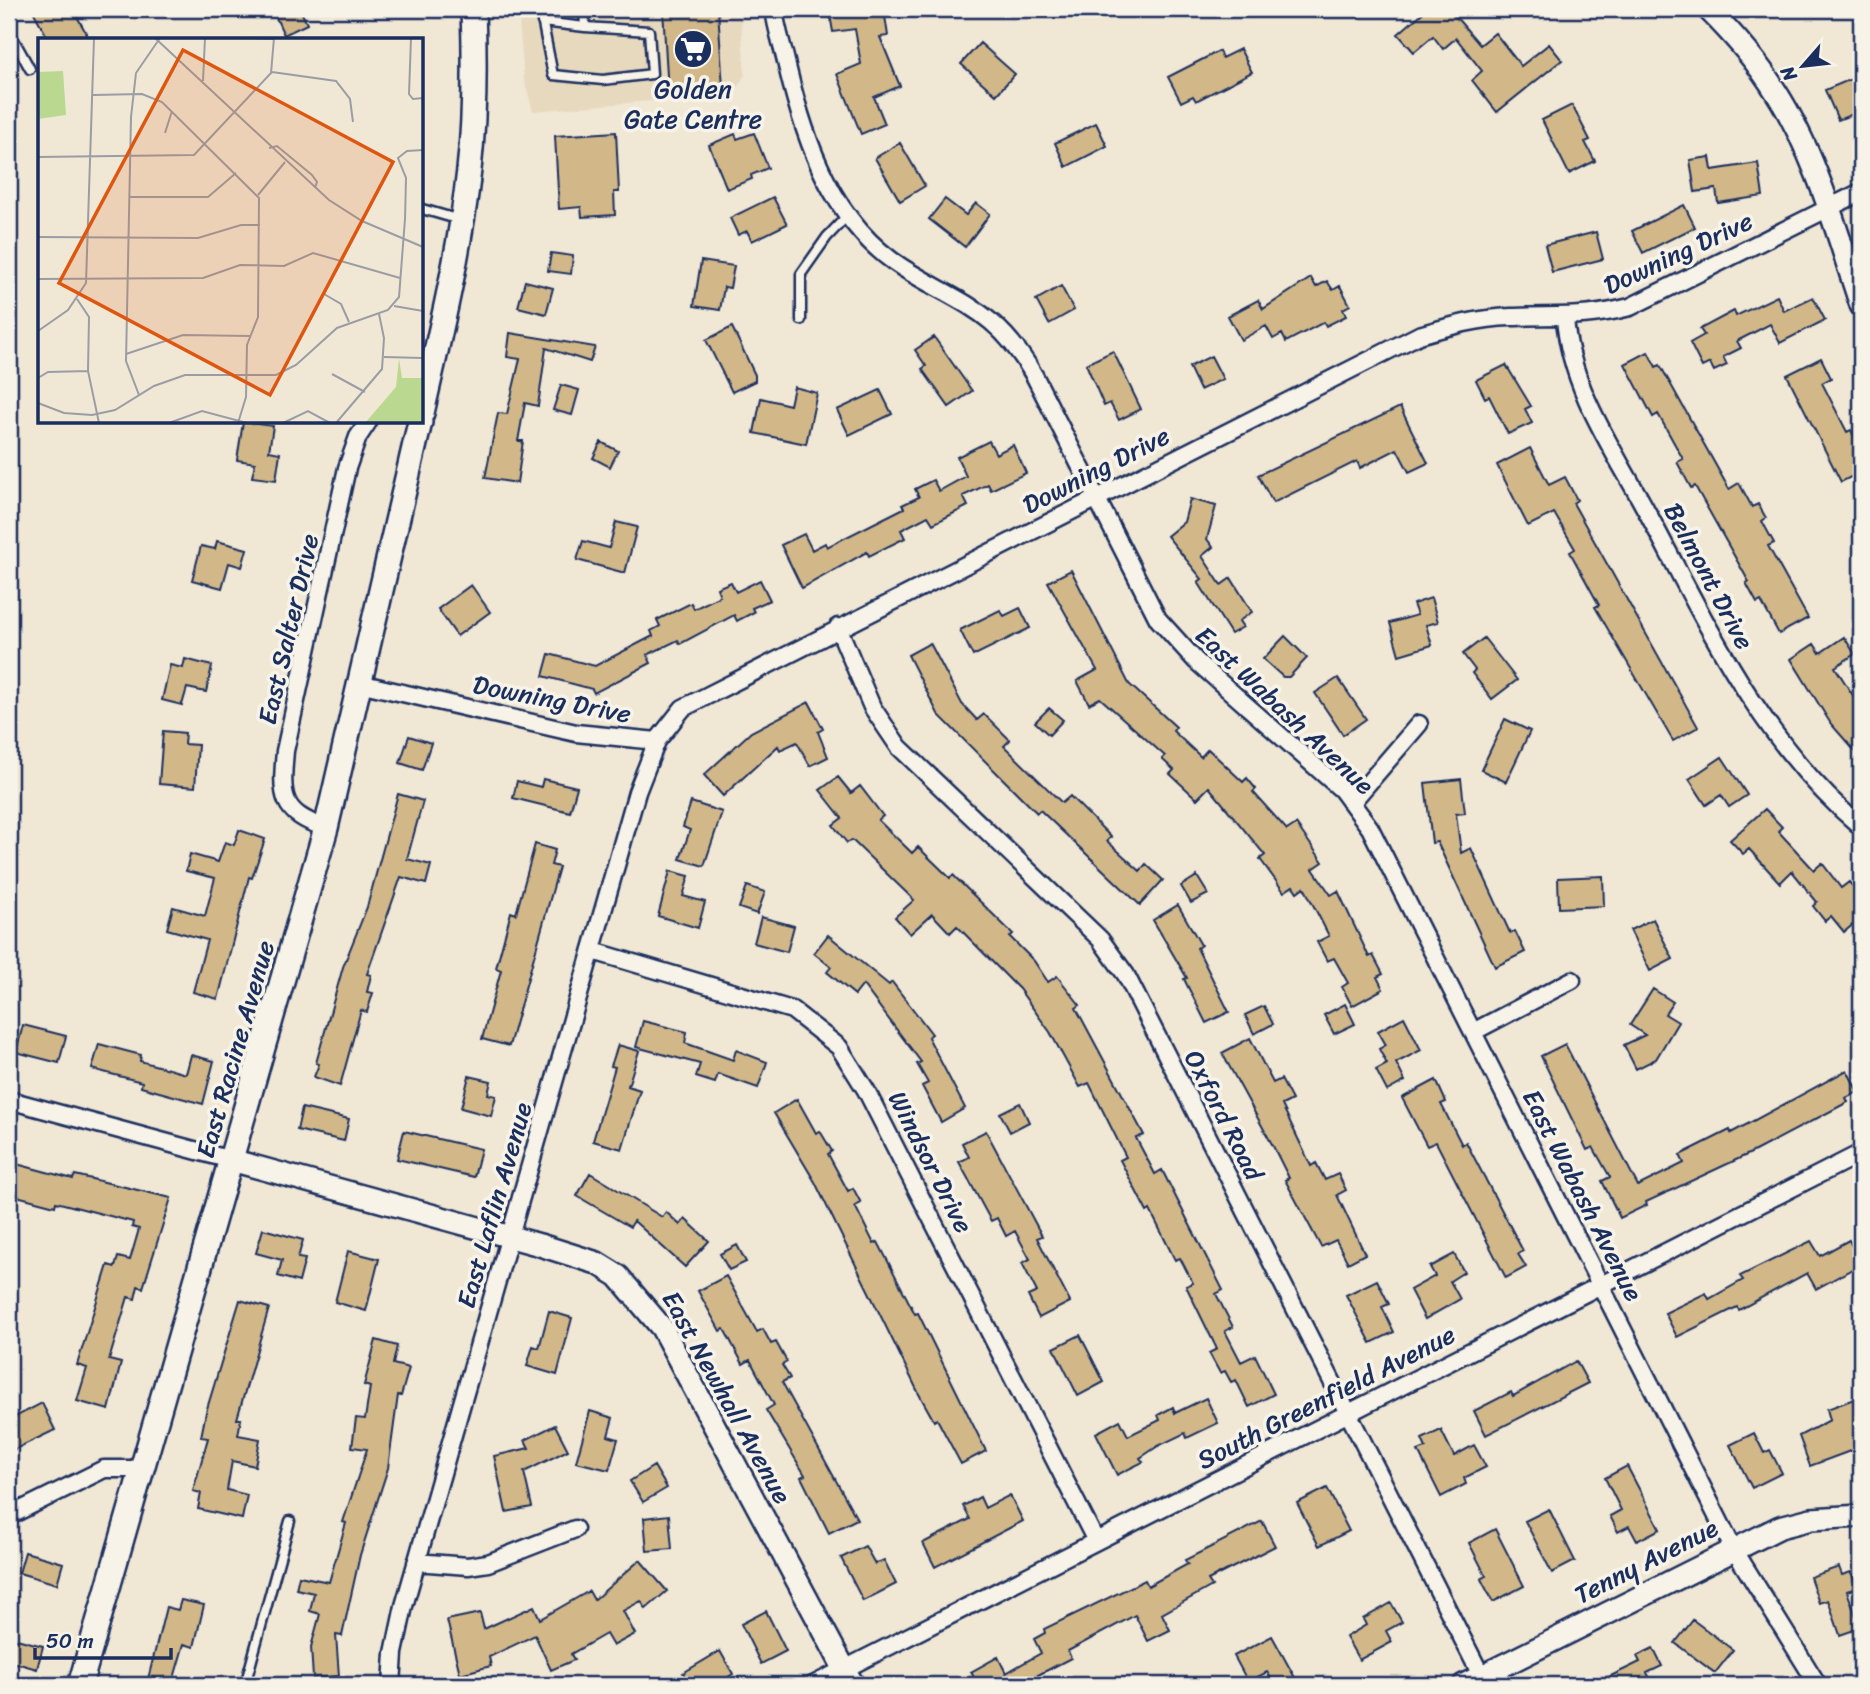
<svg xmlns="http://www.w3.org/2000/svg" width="1870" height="1694" viewBox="0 0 1870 1694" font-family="Sriracha,sans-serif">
	<rect width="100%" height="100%" fill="#f0e7d5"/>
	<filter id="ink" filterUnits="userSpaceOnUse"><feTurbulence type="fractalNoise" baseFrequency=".0143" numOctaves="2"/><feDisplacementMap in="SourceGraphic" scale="14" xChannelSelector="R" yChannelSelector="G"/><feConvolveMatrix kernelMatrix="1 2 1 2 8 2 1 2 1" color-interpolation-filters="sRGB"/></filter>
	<g filter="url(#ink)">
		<path fill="#e7d9be" d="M518,9H740L745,74L738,87L729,94L533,111L524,79Z"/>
		<path fill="#d2b888" stroke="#1b2f5e" stroke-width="2" d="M32,9H73L90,40H49Z
			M272,9H300L307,24L284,35Z
			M663,9H718L723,88L668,92Z
			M829,9H884L888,36L880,37L900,86L874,97L885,124L861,134L837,74L861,64L855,29L833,32Z
			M1427,9H1449L1480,45L1495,33L1521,66L1549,44L1562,60L1497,112L1472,80L1482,71L1456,38L1443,49L1433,36L1414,52L1398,34Z
			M980,43L1015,74L996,95L961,64Z
			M1240,49L1252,72L1196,101L1193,96L1181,102L1168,77L1219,51L1222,58Z
			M1861,75V111L1838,120L1825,90Z
			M1572,105L1590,140L1585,142L1595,161L1569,174L1542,120Z
			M1096,123L1107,146L1066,167L1055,143Z
			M616,132L619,192H614L615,215L582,217L581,207L559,209L555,136Z
			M754,133L768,168L751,175L752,179L727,189L709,145L735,134L737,139Z
			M900,143L925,186L900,201L875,158Z
			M1710,157L1712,170L1758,163L1763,196L1718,203L1716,189L1695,192L1690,160Z
			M773,197L787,224L752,241L747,231L738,235L730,218Z
			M945,199L966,215L976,203L990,214L965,247L929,219Z
			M1684,205L1695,227L1643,253L1632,231Z
			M1596,232L1603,259L1552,272L1545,245Z
			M551,253L573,256L571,274L548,271Z
			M701,261L734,266L730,288L724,287L720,310L694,306Z
			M1311,278L1316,287L1327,281L1333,290L1340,286L1350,305L1343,309L1346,316L1326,326L1324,322L1286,342L1282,334L1273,339L1266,326L1241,340L1228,316L1258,300L1263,309Z
			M525,281L553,288L546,314L518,307Z
			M1061,286L1074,310L1049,324L1036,300Z
			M1777,296L1784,311L1813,297L1825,320L1780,343L1770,324L1737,341L1741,348L1723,357L1727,365L1714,371L1710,363L1702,367L1690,343L1704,335L1700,329L1734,311L1736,316Z
			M732,327L755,375V381L732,392L706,340Z
			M510,333L595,347L590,362L546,348L538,406L525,403L518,441H523L517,483L485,478L498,413L507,414L520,359L507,357Z
			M934,337L972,391L949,407L922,369L926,366L915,350Z
			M1113,351L1141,409L1119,420L1110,403L1104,406L1086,364Z
			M1648,352L1656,367L1660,365L1729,489L1739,483L1752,507L1758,504L1766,518L1762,521L1774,543L1768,546L1808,618L1779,634L1761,601L1757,603L1746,583L1749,582L1695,486L1691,488L1677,462L1683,459L1658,414L1653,417L1625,364Z
			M1211,356L1223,379L1200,390L1189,367Z
			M1821,358L1831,378L1822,383L1847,432L1851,430L1861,450V472L1841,482L1787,375Z
			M1506,365L1531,406L1525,409L1532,423L1508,434L1489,396L1485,398L1476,380Z
			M561,385L579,390L572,415L553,410Z
			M794,387L817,393L806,444L754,433L761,398L790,405Z
			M880,390L892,414L849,435L837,410Z
			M1400,407L1428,463L1409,472L1397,449L1360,468L1357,461L1273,503L1258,475Z
			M243,422L273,426L269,451L280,453L276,480L252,477L255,463L237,460Z
			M989,441L996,454L1013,445L1026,473L991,490L988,484L963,496L968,506L933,524L928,516L901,530L905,538L869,556L867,552L802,588L781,545L804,534L812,550L825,543L827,547L904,508L902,505L919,497L915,489L933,480L939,491L966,476L957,457Z
			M601,442L618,451L610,467L593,458Z
			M1530,448L1549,485L1565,477L1577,500L1573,503L1698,727L1673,741L1595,607L1599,605L1570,552L1575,549L1554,513L1528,526L1497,465Z
			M1190,499L1216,506L1207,539L1213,547L1202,556L1221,585L1231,578L1252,612L1239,621L1243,627L1231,634L1198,582L1202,579L1167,536L1184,522Z
			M616,522L637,527L625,573L577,560L583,541L609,548Z
			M217,541L247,549L242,567L229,563L222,588L192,580L201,546L215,549Z
			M1071,570L1129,684L1176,727L1173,731L1201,757L1208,749L1243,782L1247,778L1256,789L1253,792L1287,830L1296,824L1323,862L1313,869L1331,895L1338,891L1369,957L1373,955L1383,974L1377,977L1383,989L1352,1006L1342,987L1348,983L1334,958L1327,961L1317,942L1329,936L1304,887L1297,892L1293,886L1284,892L1260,859L1265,855L1209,787L1197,799L1170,774L1174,770L1162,759L1165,756L1100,698L1089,704L1077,681L1097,670L1048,582Z
			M760,580L770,600L752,608L754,612L737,621L734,615L680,644L678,640L647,655L651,663L594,693L592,689L543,676L549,654L595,666L653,636L651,631L660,626L657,620L691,603L694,609L720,596L717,588L731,582L736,592Z
			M471,585L490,612L457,636L438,609Z
			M1431,598L1438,622L1426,625L1432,645L1399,655L1390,623L1417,615L1413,604Z
			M1020,608L1030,628L973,656L960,630L1000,610L1004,616Z
			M1285,636L1307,658L1289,677H1283L1263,659Z
			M1844,637L1855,654L1835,667L1861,708V758L1831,724L1791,659L1814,644L1820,653Z
			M1484,638L1517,680L1492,699L1472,673L1475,670L1463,654Z
			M930,643L962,704L977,720L984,714L1010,740L1004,746L1062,803L1070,796L1111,837L1107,841L1140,871L1146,864L1163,880L1140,905L1040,810L1037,813L938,714L908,655Z
			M185,659L212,666L206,692L187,688L182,705L162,700L170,665L183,668Z
			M1338,678L1366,719L1343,735L1315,693Z
			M809,702L823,729L818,732L828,757L810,766L797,742L780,750L778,746L723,796L704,775L751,732Z
			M1049,708L1063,720L1049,735L1035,722Z
			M1505,719L1530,731L1506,782L1481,770Z
			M163,731L185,733L184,744L198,745L195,787L159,784Z
			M409,736L431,743L422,770L400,763Z
			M1722,757L1747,795L1729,807L1721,795L1706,805L1689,779Z
			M838,777L851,793L860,786L883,816L878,820L912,853L918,847L950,878L953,875L1013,934L1010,937L1034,961L1048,982L1057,976L1080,1005L1076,1008L1144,1135L1136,1138L1155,1174L1162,1170L1223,1290L1216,1294L1233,1327L1225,1331L1241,1362L1255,1355L1274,1394L1249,1407L1236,1380L1231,1382L1225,1371L1220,1373L1209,1353L1217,1349L1186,1286L1193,1283L1180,1258L1175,1260L1150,1210L1147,1212L1120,1160L1126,1157L1089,1083L1080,1087L1050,1032L1019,989L957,926L950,933L932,914L910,934L895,917L914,900L852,840L847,843L833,825L842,818L820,790Z
			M543,779L577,787L570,812L513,798L517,781L541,787Z
			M1461,779L1465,813L1456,814L1461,853L1471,848L1510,933L1515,931L1525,952L1495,967L1437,842L1432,843L1425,783Z
			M398,794L423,801L407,859L431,865L426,884L401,877L367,974L371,975L367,992L373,993L367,1012L361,1010L340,1086L314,1077L319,1064L316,1063L343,967L367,907Z
			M691,802L722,812L704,866L680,859L690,830L683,827Z
			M1765,809L1782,827L1778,831L1814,870L1822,863L1841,888L1849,882L1861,897V918L1844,932L1831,916L1825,921L1813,906L1817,902L1792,871L1780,883L1749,849L1743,854L1730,840Z
			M239,830L265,839L252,878L249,877L218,999L193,992L207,940L167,929L173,907L205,916L215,878L186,871L190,854L218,862L225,842L234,845Z
			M535,844L555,850L551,865L559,867L509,1046L482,1039L501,970L496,968L511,912L516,914Z
			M670,871L689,876L683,896L705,902L698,928L658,916Z
			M1197,876L1208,894L1191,903L1181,886Z
			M1603,876L1604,906L1559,908L1558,878Z
			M747,886L765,892L757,914L739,908Z
			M1178,905L1201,945L1197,948L1229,1012L1206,1023L1184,979L1187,978L1153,920Z
			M761,917L794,926L787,952L754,943Z
			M1653,919L1673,959L1650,971L1630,930Z
			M828,935L889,985L892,982L932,1034L928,1037L965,1108L941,1122L922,1086L928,1083L917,1064L921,1062L863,985L855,995L827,972L831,967L814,953Z
			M1653,989L1673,1002L1665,1014L1678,1022L1656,1059L1636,1069L1624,1045L1645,1035L1630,1025Z
			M1345,1004L1355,1024L1334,1034L1324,1015Z
			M1264,1006L1273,1024L1254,1034L1245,1015Z
			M1404,1017L1421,1050L1396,1063L1405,1081L1387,1091L1376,1070L1387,1064L1379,1049L1386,1045L1378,1031Z
			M643,1021L687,1032L685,1043L733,1060L736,1050L767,1062L758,1088L718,1074L715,1083L696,1077L700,1064L636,1047Z
			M23,1025L66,1036L59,1063L16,1052Z
			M1250,1038L1273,1083L1281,1079L1292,1100L1282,1105L1311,1166L1316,1163L1325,1180L1338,1174L1346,1190L1337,1195L1365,1254L1348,1263L1336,1240L1321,1247L1285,1180L1289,1178L1273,1146L1222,1053Z
			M99,1044L141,1055L140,1061L186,1074L191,1055L214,1061L203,1104L141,1087L142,1082L92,1069Z
			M1565,1044L1638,1186L1684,1163L1680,1155L1730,1130L1731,1133L1847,1070L1858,1092L1846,1098L1848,1102L1753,1152L1646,1202L1647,1205L1620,1218L1602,1181L1610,1177L1593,1147L1587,1150L1541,1056Z
			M618,1045L639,1051L628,1086L640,1090L622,1149L593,1141L615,1067L611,1066Z
			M469,1076L491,1081L488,1094L496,1096L491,1116L461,1108Z
			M1436,1080L1446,1102L1441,1104L1462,1145L1466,1142L1523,1251L1518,1254L1526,1267L1506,1278L1436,1142L1427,1146L1402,1098Z
			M797,1099L816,1133L820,1131L832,1151L828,1154L848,1191L853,1188L861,1203L855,1206L874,1244L878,1242L915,1314L918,1313L986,1451L961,1464L937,1419L934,1421L919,1394L815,1182L774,1113Z
			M1020,1103L1029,1122L1010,1132L1000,1113Z
			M302,1108L349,1119L344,1141L297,1130Z
			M404,1131L481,1149L474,1177L397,1159Z
			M986,1131L1042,1236L1037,1238L1070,1302L1039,1318L1028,1296L1037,1292L1022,1263L1030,1259L1015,1231L1006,1236L997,1218L991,1221L959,1162L969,1157L962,1143Z
			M9,1162L73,1179L75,1175L171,1198L143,1288L138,1286L135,1299L128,1297L109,1360L121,1363L109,1410L77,1401L87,1368L77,1365L108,1265L115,1267L118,1257L130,1260L139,1229L132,1227L133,1222L56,1202L55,1206L9,1194Z
			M590,1173L662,1217L666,1212L680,1225L685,1219L709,1241L685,1267L634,1221L630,1227L577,1196Z
			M263,1229L303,1240L298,1258L305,1259L299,1282L278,1276L282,1260L256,1253Z
			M1849,1240L1861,1264L1816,1289L1807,1273L1739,1310L1737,1307L1677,1337L1665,1313L1706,1293L1709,1299L1743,1280L1740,1276L1811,1241L1820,1256Z
			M737,1245L746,1262L729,1270L720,1254Z
			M348,1251L379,1259L366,1311L335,1302Z
			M1454,1254L1464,1272L1450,1281L1460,1299L1425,1319L1410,1290L1435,1276L1430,1267Z
			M726,1276L757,1332L763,1329L771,1344L776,1342L787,1362L782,1365L790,1378L782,1382L857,1519L829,1533L801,1477L805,1475L766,1410L774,1405L750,1360L743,1364L724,1329L720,1331L698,1291Z
			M1377,1280L1389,1304L1382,1307L1394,1332L1371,1343L1346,1295Z
			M240,1300L269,1308L237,1419H241L238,1435L260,1439L255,1466L232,1461L227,1490L247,1495L242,1519L198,1509L201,1493L193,1491L208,1438L201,1437L206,1412Z
			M549,1311L572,1318L557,1375L527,1366L533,1346L539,1348Z
			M1080,1335L1104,1382L1078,1396L1054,1348Z
			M376,1340L397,1346L393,1364L409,1368L401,1396L398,1395L388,1468L360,1555L342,1636L336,1635L339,1676L313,1678L311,1647L320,1614L310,1611L314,1593L296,1589L299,1576L329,1582L346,1523L343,1522L367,1449L352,1447L356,1418L365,1419L370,1387L364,1385Z
			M1576,1361L1588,1383L1486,1435L1474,1411L1511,1392L1513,1396Z
			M1206,1398L1218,1423L1187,1438L1185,1433L1158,1446L1140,1458L1143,1462L1117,1475L1096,1433L1120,1420L1128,1436L1160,1420L1158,1415L1173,1407L1175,1413Z
			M1854,1399L1861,1420V1447L1810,1466L1799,1436L1830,1420L1827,1409Z
			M42,1403L55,1430L9,1452V1420Z
			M590,1411L613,1418L608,1436L618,1439L609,1470L576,1462Z
			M555,1425L568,1450L524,1472L532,1507L506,1512L494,1456L529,1448L525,1440Z
			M1441,1430L1454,1456L1474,1445L1486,1467L1464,1478L1466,1484L1441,1497L1418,1451L1426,1448L1422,1439Z
			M1754,1433L1764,1453L1770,1450L1782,1473L1752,1488L1730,1445Z
			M654,1466L667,1488L643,1502L630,1481Z
			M1627,1466L1660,1529L1637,1541L1629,1526L1618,1532L1610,1516L1621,1510L1605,1478Z
			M1327,1488L1349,1531L1319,1546L1297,1503Z
			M1010,1495L1023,1521L935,1567L923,1543L970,1519L963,1506L980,1497L985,1508Z
			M1549,1509L1575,1561L1552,1573L1525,1521Z
			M669,1515L672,1549L647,1551L644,1518Z
			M1262,1521L1275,1546L1208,1580L1212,1586L1162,1614L1170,1630L1148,1641L1135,1615L1068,1651L1071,1658L1038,1675L1040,1679L1029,1685H978L971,1672L998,1657L1006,1673L1041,1653L1034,1639L1045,1633L1044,1629L1145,1580L1148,1586L1188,1564L1185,1560Z
			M1495,1529L1524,1586L1493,1602L1481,1579L1486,1576L1469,1543Z
			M865,1546L875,1564L884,1560L896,1584L863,1601L841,1558Z
			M25,1552L63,1563L57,1584L19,1573Z
			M640,1560L667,1591L646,1609L641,1601L623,1611L635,1634L613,1646L606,1634L571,1654L574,1660L551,1670L535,1635L489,1657L491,1666L460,1674L447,1620L480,1613L484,1629L534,1606L540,1619L589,1591L594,1600Z
			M1839,1567L1842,1575L1851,1572L1857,1588L1847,1591L1860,1628L1840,1635L1828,1600L1819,1603L1810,1577Z
			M181,1600L204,1605L194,1647L184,1644L172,1685L147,1683L166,1607L178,1610Z
			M1391,1603L1402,1622L1386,1631L1392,1642L1359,1660L1346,1637L1366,1625L1363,1619Z
			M766,1611L786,1651L761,1664L741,1624Z
			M1693,1620L1733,1650L1715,1673L1675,1643Z
			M1272,1636L1299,1685H1275L1267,1672L1248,1682L1234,1656Z
			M9,1637L43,1646L37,1669L9,1661Z
			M1653,1648L1662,1666L1647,1673L1654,1685H1592L1640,1662L1637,1656Z
			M720,1651L733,1674L715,1685H691L683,1673Z"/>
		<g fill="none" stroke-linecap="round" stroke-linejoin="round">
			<g stroke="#1b2f5e" stroke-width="13">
				<path id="service" d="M540,9L553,75L603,80L652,74L649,31L585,27L584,9
					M542,22L585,27
					M9,31L30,69
					M422,209L460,220
					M801,320V274L827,237L846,217
					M245,1685L290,1521"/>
			</g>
			<g stroke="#1b2f5e" stroke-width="21">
				<path id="minor" d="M774,9C776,28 783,47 787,66C805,142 833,224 903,268C963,305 997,310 1035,377L1158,619L1196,661L1342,790L1370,828L1733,1548L1818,1685
					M1565,318C1570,387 1613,449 1645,508C1706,622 1760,742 1861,827
					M838,627L872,707L899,747L1100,939L1126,975L1486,1685
					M359,683L576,733L657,741
					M1352,802L1419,724
					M326,828C280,813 281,796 285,751L347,468L358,437L368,422
					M593,951L792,1010L839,1047L866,1090L1096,1541
					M1473,1032L1572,980
					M9,1100L231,1160
					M9,1516L104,1469H141
					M416,1562L468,1566L488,1563L575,1529
					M392,1685L394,1653L404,1606L637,792L657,741L683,708L1419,335C1450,326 1479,318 1511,317C1557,315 1583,319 1630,307L1861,192
					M813,1685L1861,1153"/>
			</g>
			<g stroke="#1b2f5e" stroke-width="26">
				<path id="tertiary" d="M1708,9C1733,34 1757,61 1776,92C1817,156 1837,234 1861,305
					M231,1160L540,1245L597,1263L618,1276L662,1328L853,1685
					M1464,1685L1780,1527L1811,1519L1861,1516"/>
			</g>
			<g stroke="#1b2f5e" stroke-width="28">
				<path id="secondary" d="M422,413C440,333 460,252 469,170C475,117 475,62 473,9
					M80,1685L326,828L420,422"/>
			</g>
			<use href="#service" stroke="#f7f3e8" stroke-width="8"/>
			<use href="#minor" stroke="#f7f3e8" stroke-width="16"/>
			<use href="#tertiary" stroke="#f7f3e8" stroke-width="21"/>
			<use href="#secondary" stroke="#f7f3e8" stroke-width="23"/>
		</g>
	</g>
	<defs>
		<g id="supermarket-disc" transform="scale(2.0125)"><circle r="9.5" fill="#1b2f5e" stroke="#f7f3e8"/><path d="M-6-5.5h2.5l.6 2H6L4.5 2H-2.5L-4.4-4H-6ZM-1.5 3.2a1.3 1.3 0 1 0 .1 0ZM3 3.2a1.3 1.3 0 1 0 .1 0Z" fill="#fff"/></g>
	</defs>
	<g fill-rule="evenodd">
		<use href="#supermarket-disc" x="693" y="49"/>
	</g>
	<g text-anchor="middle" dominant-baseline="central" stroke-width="7" stroke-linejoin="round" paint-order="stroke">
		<g font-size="26" fill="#1b2f5e" stroke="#f7f3e8">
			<text x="693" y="89">Golden<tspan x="693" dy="30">Gate Centre</tspan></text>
		</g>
		<g font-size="26" fill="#1b2f5e" stroke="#f7f3e8">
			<text transform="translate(1678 253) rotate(-25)">Downing Drive</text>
			<text transform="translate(1096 470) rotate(-27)">Downing Drive</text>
			<text transform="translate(1709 576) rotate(62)">Belmont Drive</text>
			<text transform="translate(288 629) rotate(-77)">East Salter Drive</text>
			<text transform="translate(552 699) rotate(11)">Downing Drive</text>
			<text transform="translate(1285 710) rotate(43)">East Wabash Avenue</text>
			<text transform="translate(235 1049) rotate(-74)">East Racine Avenue</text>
			<text transform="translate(1224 1115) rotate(63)">Oxford Road</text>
			<text transform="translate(931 1162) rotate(63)">Windsor Drive</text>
			<text transform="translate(1583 1195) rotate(63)">East Wabash Avenue</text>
			<text transform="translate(494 1205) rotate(-74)">East Laflin Avenue</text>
			<text transform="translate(727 1397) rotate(61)">East Newhall Avenue</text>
			<text transform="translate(1326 1397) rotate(-27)">South Greenfield Avenue</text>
			<text transform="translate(1646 1561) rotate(-27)">Tenny Avenue</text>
		</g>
	</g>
	<g transform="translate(38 38)">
		<rect width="385" height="385" fill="#f0e7d5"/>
		<path d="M25,33L28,77L0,81V34ZM361,321L364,340H385V385H327L358,349Z" fill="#bbd890"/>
		<path fill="none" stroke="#9b9da5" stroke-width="2" d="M117,0L291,162L324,183L385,209M199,0L236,1M373,0L371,56L375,61L385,60M234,34L298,43L312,61L315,84M165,43L167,0M55,57L104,56L124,64L221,160L220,279L209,307L208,359L200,385M127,95L134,73M231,110L239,108L274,137L279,144L277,150M0,119L156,117L233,35L236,0M220,157L247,124M91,159H170L198,135M0,199L160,200L203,187H222M0,241L165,240L202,227L246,228L275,215L362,240M286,256L303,266L311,284M39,261L51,279L50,333L61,385M356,268L385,273M0,293L30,272L48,245L56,0M88,316L145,297L212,298M346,319L385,320M294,336L327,354M0,340L10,334L50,333M101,357L88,323L93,79L98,35L122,0M0,365L26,375L54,377L77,372L116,348L147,337H238L258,327L299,290L350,272L361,259L367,181L368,140L360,120L369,113L385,112M131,385L164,373L209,385M245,385L270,373L292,385M298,385L344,331L346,300L341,276"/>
		<path fill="#de5710" fill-opacity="0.15" stroke="#de5710" stroke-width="3.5" d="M145,12L355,124L232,357L21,245Z"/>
		<rect width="385" height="385" fill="none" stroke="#1b2f5e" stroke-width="3.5"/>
	</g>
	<rect width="1870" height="1694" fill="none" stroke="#f7f3e8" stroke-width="35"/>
	<rect x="18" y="18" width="1835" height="1659" fill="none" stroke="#1b2f5e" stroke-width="2.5" filter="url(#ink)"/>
	<g transform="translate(1803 66) rotate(242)" stroke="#f7f3e8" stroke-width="5" paint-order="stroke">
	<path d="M0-5L12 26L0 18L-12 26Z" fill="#1b2f5e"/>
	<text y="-10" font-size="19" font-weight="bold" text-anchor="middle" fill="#1b2f5e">N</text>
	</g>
	<path d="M35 1648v10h136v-10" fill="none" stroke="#1b2f5e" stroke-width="3.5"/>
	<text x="46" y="1648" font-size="21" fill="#1b2f5e" stroke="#f7f3e8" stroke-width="5" paint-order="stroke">50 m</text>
</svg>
